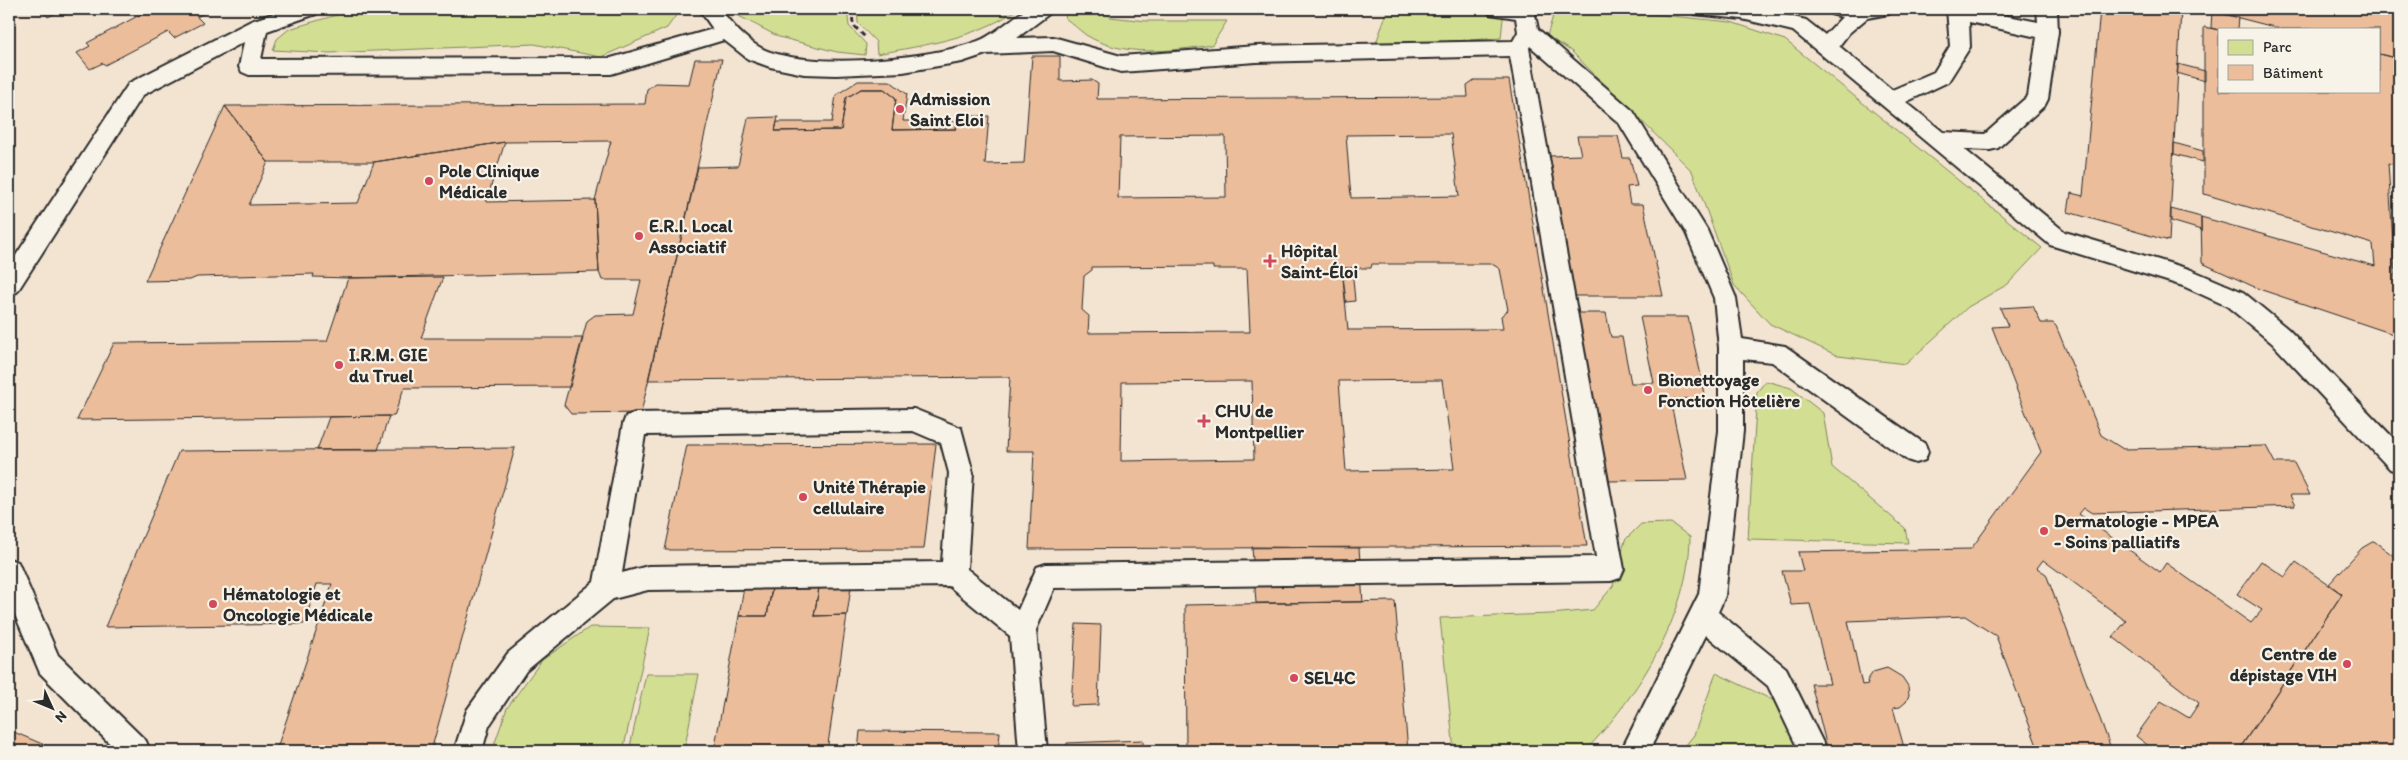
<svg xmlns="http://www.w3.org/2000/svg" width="2408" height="760" viewBox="0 0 2408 760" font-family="Itim,sans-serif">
	<rect width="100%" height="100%" fill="#f7f3e8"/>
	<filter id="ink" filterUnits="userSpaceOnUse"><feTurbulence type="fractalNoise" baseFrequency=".02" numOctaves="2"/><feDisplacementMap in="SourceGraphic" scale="10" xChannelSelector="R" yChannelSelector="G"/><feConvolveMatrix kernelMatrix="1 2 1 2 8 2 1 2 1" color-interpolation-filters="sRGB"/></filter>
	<g filter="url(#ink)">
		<path fill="#f3e3d1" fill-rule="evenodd" d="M16,9H2399V751H9V21ZM2219,29H2379V91H2219Z"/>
		<path fill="#d2df92" stroke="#7e855e" d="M357,9H679V11L667,28L601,57L534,44L329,53L273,50L277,39L289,29Z
			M732,9H847L849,26L866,44L865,55L837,52L779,37L733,13Z
			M857,9H1018C977,38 925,45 877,54L876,42L858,23Z
			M1068,9H1102L1110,17L1147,21H1227L1212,45C1171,51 1123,58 1086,35C1079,30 1072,23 1065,18Z
			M1388,9H1504L1501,38L1375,46Z
			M1555,9H1601L1731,22L1785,40L2042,248L2008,284L1968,307L1906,364L1838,356L1770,324L1734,285L1692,171L1571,51L1547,36Z
			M1766,381L1791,388L1823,413L1832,467L1905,528L1908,543L1748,539L1757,392Z
			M1671,523L1690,537C1689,615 1638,696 1585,751H1454L1440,618L1551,614L1593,610L1613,586L1625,540L1641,524Z
			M590,627L650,628L623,751H492L507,708L542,660Z
			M1716,673L1785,706L1807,751H1681L1694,735Z
			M646,674H699L684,751H629Z"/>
		<path fill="#ebbd9b" stroke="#2b2b2b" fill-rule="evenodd" d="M41,9H76L64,15L60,11L48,17Z
			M145,9H204L207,11L197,17L203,23L174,38L168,32L105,65L103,63L90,69L77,53L90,46L87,43L147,11Z
			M2100,9H2181L2169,241L2068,212L2071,193L2083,196Z
			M2204,9H2399V59L2379,54V29H2282Z
			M2212,10L2238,17L2237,29L2219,30L2211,28Z
			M2204,27L2219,30V91H2379V54L2399,59V166L2388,163L2399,336L2259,289L2202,263L2201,217L2375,266L2373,244L2204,194Z
			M1032,56H1060V81L1092,80L1098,84L1097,99L1468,97L1467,85L1474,80H1509L1587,546L1029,549L1034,451H1006L1010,377L648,380L698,167L738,166L748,118L778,117L775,131L841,130L846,98L861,89H884L896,98L892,130L956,129L959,116H989L985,164L1024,163ZM1451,134L1459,196L1351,198L1346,135ZM1225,136L1226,197L1118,198L1120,137ZM1372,264H1492L1500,269L1508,310L1501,316L1503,329L1348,330L1342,268H1371ZM1213,266V269H1247L1250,332L1088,333L1089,316L1082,310L1084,276L1092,270V267ZM1442,380L1454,469L1346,471L1339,381ZM1252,381L1254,459L1121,461L1122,382Z
			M695,59H722L641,413L571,414L564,405L587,321L595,315L633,314L641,280H602L599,272L595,200L611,141L505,142L374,162H268L225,106L645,104L647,89L655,83L689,84Z
			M2178,64L2205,71V81L2177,73Z
			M858,81H890L907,94L903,121H957L956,129L892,130L896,98L884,89H861L846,98L841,130L775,131L777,122H832L836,95Z
			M225,106L268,162L249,205L358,203L374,162L505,142L486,202L595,200L599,272L348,278L313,277L314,274L197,277L190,280L145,281Z
			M1577,136H1618L1623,158H1630L1637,186L1627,187L1630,204H1643L1663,296H1574L1550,156L1581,155Z
			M2174,143L2203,151V162L2174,154Z
			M2171,209L2201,217V230L2171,221Z
			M1342,268H1352L1355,301L1346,302Z
			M443,277L421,338H583L570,387L404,388L394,416L77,420L114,343L327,341L348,278Z
			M2033,306L2041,323H2053L2056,326L2101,435L2123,449L2266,446L2275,463H2294L2310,495H2290L2295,506L2092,513L2084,508L2079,514L2160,572L2166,563L2251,623L2262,610L2237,594L2261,561L2285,577L2296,562L2342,594L2238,751H2155L2136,736L2161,701L2189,718L2199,703L2113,637L2126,621L2043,560L2037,568L2046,574L2112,751H2039L1996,636L1965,616L1848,621L1862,685L1868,684L1867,681L1873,672L1887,668L1902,677L1908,686L1909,695L1906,702L1900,707L1893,708L1905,751H1828L1811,684H1830L1810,604L1791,605L1782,571H1803L1798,552L1971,549L2041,452L1992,327L2008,326L2000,308Z
			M1578,313H1606L1611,337H1622L1631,383H1654L1640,317H1688L1706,398L1670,399L1687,480L1609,481Z
			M389,416L378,450H317L329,417Z
			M936,444L924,549L665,550L687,445Z
			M515,448L431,751H276L332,584H317L304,624L105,627L179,451Z
			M2374,541L2399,560V735L2386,751H2247L2241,747L2342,594L2329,584L2362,548Z
			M1252,547L1359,548L1363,602L1256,603Z
			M744,587L772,588L767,616H739Z
			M851,587L847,615L814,616L819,588Z
			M772,588H819L814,616L847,615L827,751H714L739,616H767Z
			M1395,601L1408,751H1186L1185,605Z
			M1076,624L1101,625L1098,705L1071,706Z
			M9,730L59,751H9Z
			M860,731L1000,732L998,751H858Z
			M1143,740V751H1066L1067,743Z"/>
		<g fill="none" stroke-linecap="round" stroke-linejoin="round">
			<g stroke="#2b2b2b" stroke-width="4">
				<path id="lane" d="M287,9H319L316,14L267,31L261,59L611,58L713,29L699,9H720C731,23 744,39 761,48C806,71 931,59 978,41C994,36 1019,11 1029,9C1036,7 1045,9 1052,9L1049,14L1017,38L1053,37L1121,56L1256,46L1513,41L1518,32L1516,18L1490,14L1487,9H1540L1535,15L1538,29L1633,111L1707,230L1736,298L1742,339L1785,346L1925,444L1928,452L1925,460L1916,463L1907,460L1772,362L1743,359V431L1725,596L1718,612L1786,668L1827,751H1799L1768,686L1706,635L1649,751H1621L1699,594L1719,431V348L1714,298L1686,233L1619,123L1530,46L1529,48L1624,569L1620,578L1611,581L1054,588L1036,630L1047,751H1019L1010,636L949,586L648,590L613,599L526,671L489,726L482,751H454L467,710L508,653L594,582L623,424L626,416L635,413L914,409L961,428L973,473L967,569L1018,610L1037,567L1046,564L1596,557L1510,56L1256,62L1121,72L1053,51L986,54L962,62L903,72L836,75L804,74L770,67L748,59L724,40L611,74L249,75L242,72L239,67L244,42L143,95L17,292L9,294V266L129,83L251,21ZM913,431L941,443L949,473L942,562L648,566L622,573L645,435Z
					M1691,9H1760L1806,20L1825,35L1842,17L1831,14L1828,9H1892L1889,14L1867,18L1849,33L1839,46L1892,90L1934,72L1950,46L1947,9H1973L2038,22L2037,9H2057L2058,32L2048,99L2045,105L1998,148L1990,150L1964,149L2065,232L2189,269L2243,292L2288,329L2399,444V472L2390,469L2272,343L2227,306L2183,286L2050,245L1793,31L1742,19L1694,14ZM1969,22L2037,37L2028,96L1985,134L1943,132L1906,102L1948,82L1970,47Z
					M9,559L18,562L58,655L146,741L150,751H117L40,673L9,601Z"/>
			</g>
			<path stroke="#2b2b2b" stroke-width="3" stroke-dasharray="5 4" stroke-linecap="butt" d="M852,9L853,25L866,38"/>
			<use href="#lane" fill="#f7f3e8" fill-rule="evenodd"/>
		</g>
	</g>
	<g fill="#d1495b" stroke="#f7f3e8" stroke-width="2">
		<circle cx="900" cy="109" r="5"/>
		<circle cx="429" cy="181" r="5"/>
		<circle cx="639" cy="236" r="5"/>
		<path d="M1267.5 253.5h5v5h5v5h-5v5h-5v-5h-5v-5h5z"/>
		<circle cx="339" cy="365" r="5"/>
		<circle cx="1648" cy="390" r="5"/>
		<path d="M1201.5 413.5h5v5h5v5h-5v5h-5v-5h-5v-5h5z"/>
		<circle cx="803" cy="497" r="5"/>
		<circle cx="2044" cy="531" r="5"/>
		<circle cx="213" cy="604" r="5"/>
		<circle cx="2347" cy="664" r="5"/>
		<circle cx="1294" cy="678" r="5"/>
	</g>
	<g text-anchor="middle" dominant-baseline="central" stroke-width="4.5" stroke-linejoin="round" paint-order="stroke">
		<g font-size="18" font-weight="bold" fill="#2b2b2b" stroke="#f7f3e8" text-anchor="start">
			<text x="910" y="99">Admission<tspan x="910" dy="21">Saint Eloi</tspan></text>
			<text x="439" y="171">Pole Clinique<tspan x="439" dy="21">Médicale</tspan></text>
			<text x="649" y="226">E.R.I. Local<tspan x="649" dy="21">Associatif</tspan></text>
			<text x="1281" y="251">Hôpital<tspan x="1281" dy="21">Saint-Éloi</tspan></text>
			<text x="349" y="355">I.R.M. GIE<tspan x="349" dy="21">du Truel</tspan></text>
			<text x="1658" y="380">Bionettoyage<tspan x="1658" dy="21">Fonction Hôtelière</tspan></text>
			<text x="1215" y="411">CHU de<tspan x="1215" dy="21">Montpellier</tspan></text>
			<text x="813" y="487">Unité Thérapie<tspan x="813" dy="21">cellulaire</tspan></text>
			<text x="2054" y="521">Dermatologie - MPEA<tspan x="2054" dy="21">- Soins palliatifs</tspan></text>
			<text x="223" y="594">Hématologie et<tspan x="223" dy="21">Oncologie Médicale</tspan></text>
			<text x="2337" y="654" text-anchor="end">Centre de<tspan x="2337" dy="21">dépistage VIH</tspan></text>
			<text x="1304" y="678">SEL4C</text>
		</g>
	</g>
	<rect width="2408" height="760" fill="none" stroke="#f7f3e8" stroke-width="30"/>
	<rect x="15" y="15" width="2378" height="730" fill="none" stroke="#2b2b2b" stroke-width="2" filter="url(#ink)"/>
	<rect x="2218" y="28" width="162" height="65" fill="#f7f3e8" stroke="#a5a39c"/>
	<rect x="2228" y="40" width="25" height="15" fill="#d2df92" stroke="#a5a39c"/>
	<text x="2263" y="52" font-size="15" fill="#2b2b2b">Parc</text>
	<rect x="2228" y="65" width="25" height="15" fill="#ebbd9b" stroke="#a5a39c"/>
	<text x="2263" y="78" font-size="15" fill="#2b2b2b">Bâtiment</text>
	<g transform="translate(52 708) rotate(134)" stroke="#f7f3e8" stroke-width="4" paint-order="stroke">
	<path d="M0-4L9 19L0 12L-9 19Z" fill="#2b2b2b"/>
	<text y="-8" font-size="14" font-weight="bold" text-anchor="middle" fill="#2b2b2b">N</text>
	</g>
</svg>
